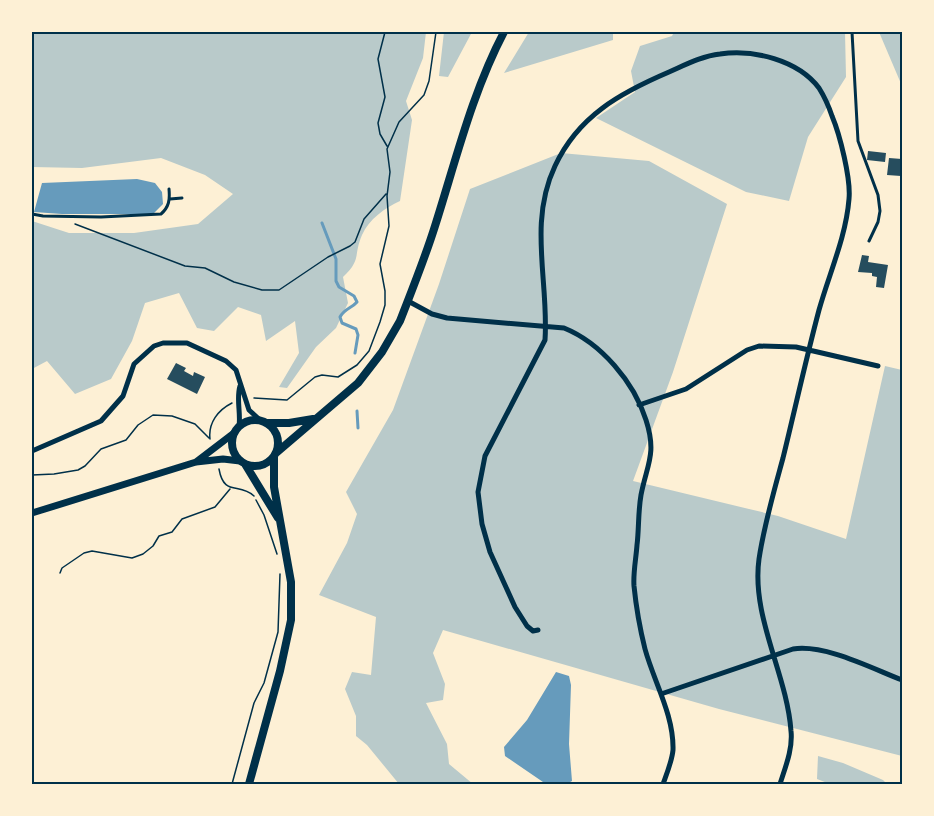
<svg xmlns="http://www.w3.org/2000/svg" width="934" height="816" viewBox="0 0 934 816" font-family="Manrope,sans-serif">
	<rect width="100%" height="100%" fill="#fdf0d5"/>
	<path fill="#b9caca" d="M32,32H426L423,58L406,101L412,120L400,201C385,208 369,219 362,235C353,256 362,259 343,277L348,303L336,328L316,347L287,388L279,387L299,353L295,321L266,341L261,315L238,307L214,331L197,328L179,293L145,303L132,341L111,379L75,394L47,361L32,369V221L69,233H134L198,224L233,194L205,175L161,158L82,168L32,167Z
		M444,32H472L448,77L439,76Z
		M529,32H613V40L504,73Z
		M674,32H845L846,77L808,137L789,201L746,192L596,118L635,92L631,71L640,46L672,36Z
		M879,32H902V86Z
		M561,153L649,161L727,204L673,372L633,481L778,516L846,539L885,366L902,370V756L719,709L443,630L433,653L445,684L443,700L426,703L447,744L449,764L473,784H399L367,745L356,736V716L345,689L352,672L371,675L376,617L319,595L347,543L357,514L346,492L393,410L439,284L470,189Z
		M818,756L843,763L883,780L887,784H830L817,779Z"/>
	<path fill="#669bbc" d="M137,179L155,183L162,192L163,204L153,214H62L34,212L42,183Z
		M556,672L569,676L571,685L569,744L572,781C564,786 552,786 543,782L505,756L504,747L527,720Z"/>
	<g fill="none" stroke-linecap="round" stroke-linejoin="round">
		<path stroke="#669bbc" stroke-width="3" d="M322,223L336,259V281L339,287L354,296L357,302C352,308 344,309 340,317L342,323L356,329L358,335L355,353
			M357,411L358,428"/>
	</g>
	<path fill="#264d5e" d="M868,151L886,153L885,162L867,160Z
		M889,158L902,159L901,176L887,175Z
		M862,255L869,256L868,262L888,265L884,288L876,287L877,277L872,276V273L858,272Z
		M176,363L186,368L184,371L193,376L194,372L205,377L197,394L167,379Z"/>
	<g fill="none" stroke-linecap="round" stroke-linejoin="round">
		<path stroke="#003049" stroke-width="1.5" d="M385,32L378,59L385,97L378,123L380,134L387,146
			M75,224L185,266L205,268L234,282L262,290H279L328,257L350,246L355,242L364,219L386,194
			M254,398L287,400L315,377L322,375L338,377L357,365L369,351L380,322L385,305V291L380,264L389,226L387,196L390,172L387,149L399,122L424,95L429,81L436,32
			M210,439C208,423 218,410 232,403
			M219,469C224,497 239,482 254,496
			M32,475L54,474L78,470L85,466L101,449L126,440L138,425L153,415L172,416L195,424L209,438
			M256,500L264,515L277,554
			M60,573L62,568L84,553L92,551L132,558L143,554L153,546L159,536L172,532L182,519L215,507L230,489
			M232,784L254,703L264,683L278,632L280,574"/>
		<path stroke="#003049" stroke-width="3" d="M852,32L858,141L878,195L880,211L878,222L869,241
			M170,199L182,198
			M32,214L43,216L101,217L161,214C169,207 170,200 169,189"/>
		<path stroke="#003049" stroke-width="5" d="M408,301L432,314L447,318L564,328C601,343 634,382 646,420C657,454 647,464 641,495C638,512 639,529 637,545C636,559 633,573 634,586C636,606 640,629 645,649C654,682 674,715 673,750C672,761 667,773 663,784
			M639,405L686,389L747,350L759,346L796,347L878,366
			M239,427C241,412 236,399 240,386
			M32,451L101,421L123,396L134,364L154,346L163,343H187L226,361L236,370L249,410L260,420
			M538,630L533,631L527,626L515,607L490,552L482,524L478,492L485,456L545,340C549,282 528,223 555,166C578,116 620,93 669,72C685,65 702,56 720,54C753,49 798,60 819,88C824,96 829,107 832,116C840,135 851,179 849,199C846,237 829,274 819,310C806,359 795,409 783,458C774,491 764,525 759,559C751,617 787,674 791,731C793,749 785,768 780,784
			M661,694L793,649C825,644 871,668 902,680"/>
		<path stroke="#003049" stroke-width="7" d="M196,462L234,433
			M32,513L196,462L223,459L240,461"/>
		<path stroke="#003049" stroke-width="8" d="M232 443a23 23 0 1 1 46 0a23 23 0 1 1-46 0Z
			M267,423H289L313,419
			M276,453L358,383L382,352L400,321C412,290 425,258 435,226C456,160 472,93 504,32
			M245,464L278,518
			M249,784L280,671L291,620V582L274,487V457"/>
	</g>
	<rect width="934" height="816" fill="none" stroke="#fdf0d5" stroke-width="66"/>
	<rect x="33" y="33" width="868" height="750" fill="none" stroke="#003049" stroke-width="2"/>
</svg>
